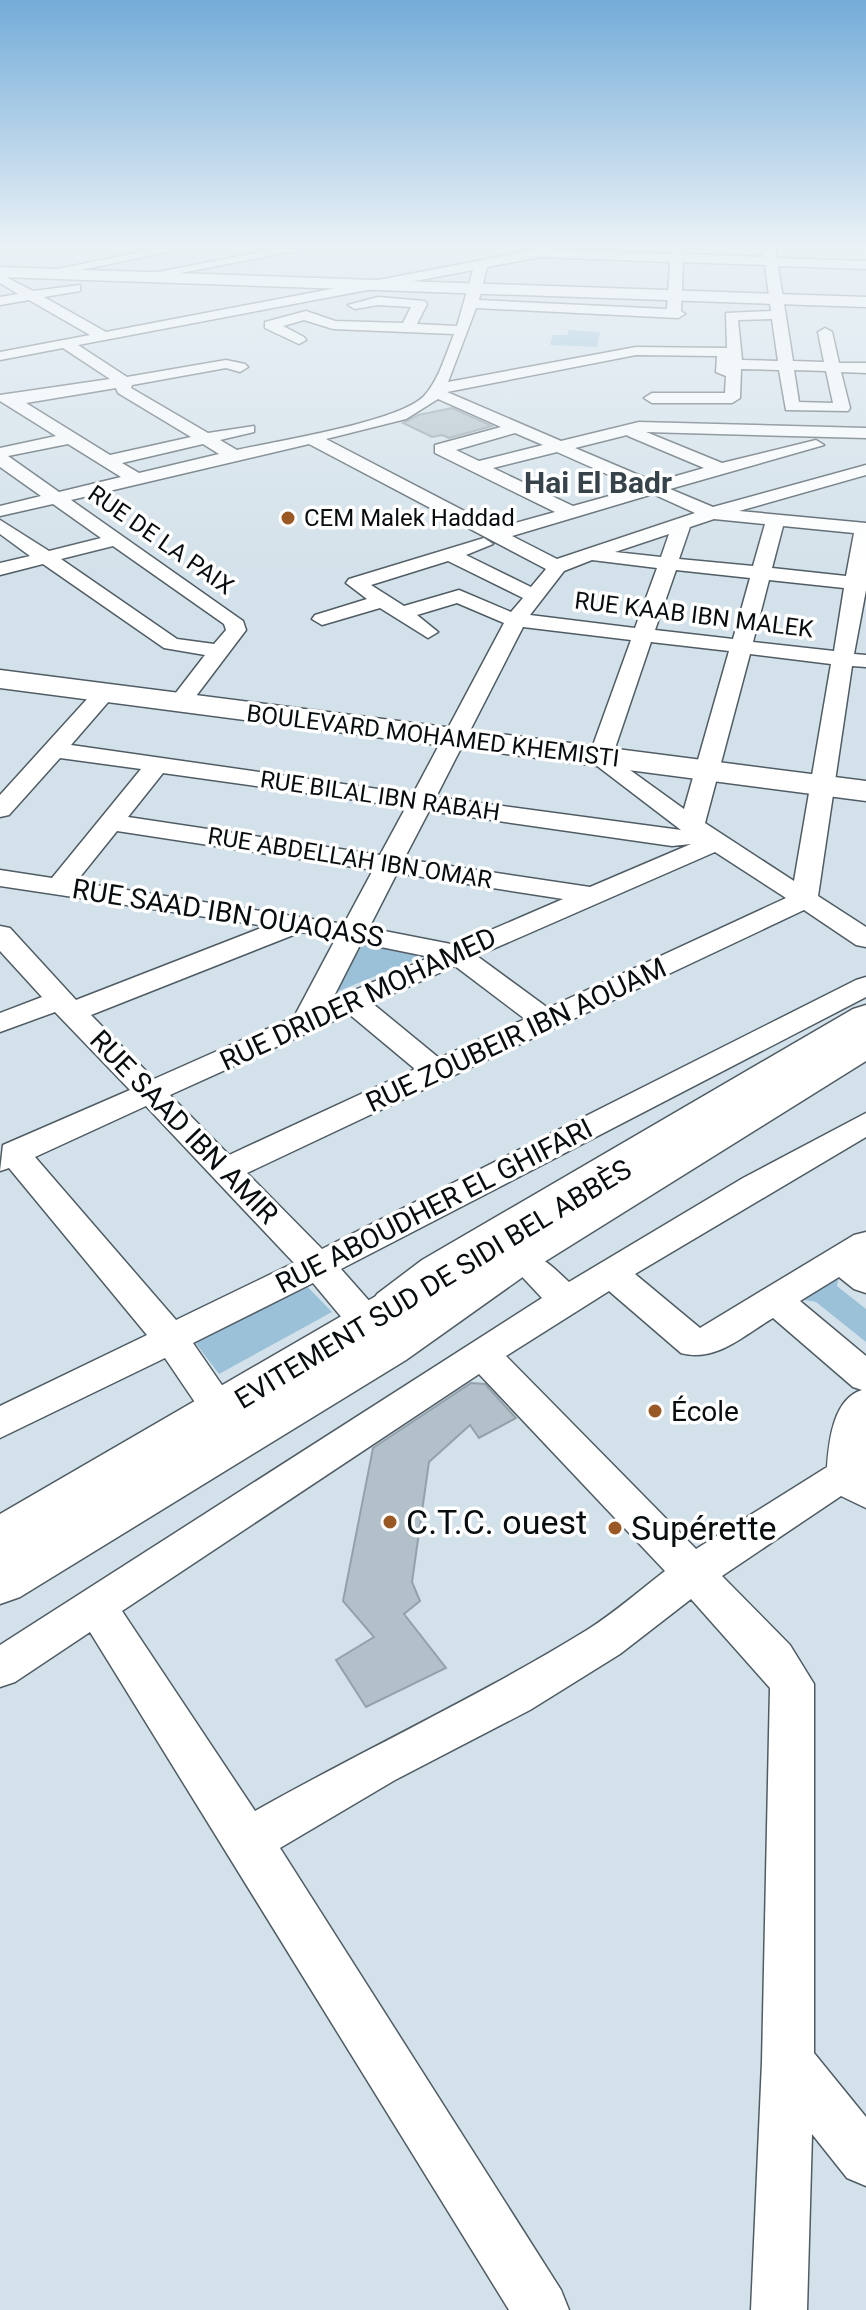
<svg xmlns="http://www.w3.org/2000/svg" width="866" height="2310" viewBox="0 0 866 2310" font-family="Roboto,sans-serif">
	<rect width="100%" height="100%" fill="#d3e1ea"/>
	<path fill="#9bc1d9" d="M569,330L600,332L597,347L550,345L553,335H567Z
		M364,941L429,954L334,993Z
		M840,1268L837,1286L866,1309V1342L816,1302L792,1298Z
		M299,1278L332,1312L219,1374L188,1333Z"/>
	<path fill="#b2c0c9" stroke="#94a1aa" stroke-width="2" d="M452,408L492,426L449,438L442,435L432,437L403,423L418,415Z
		M471,1383L485,1384L516,1418L479,1438L470,1425L429,1462L412,1582L420,1601L404,1614L446,1668L366,1707L336,1660L374,1637L343,1601L373,1448Z"/>
	<g fill="none" stroke-linecap="round" stroke-linejoin="round">
		<g stroke="#505c64" stroke-width="3">
			<path id="minor" d="M154,249L178,250L41,278L34,274Z
				M276,249H306L139,281L132,277Z
				M540,249L670,254L671,249H683V254L764,257L763,249H775L777,258L866,261V269L778,266L793,361L824,362L818,332L825,328L832,332L839,363H866V373L841,372L850,408L848,411L786,410L779,370L741,369L740,398L732,403H652L644,398L652,393H725L726,376L716,372L717,356L636,355L447,392L561,441L639,422L866,428V438L646,432L722,463L816,440L824,445L670,489L713,507L866,465V475L739,511L866,523V590L854,654L866,655V667L852,666L818,896L866,927V947L856,945L804,910L247,1173L322,1249L856,980L866,977V997L341,1269L394,1329L399,1339L394,1349L381,1353L368,1349L313,1283L193,1343L239,1410L233,1420L220,1425L207,1420L165,1358L0,1438V1406L147,1335L9,1168L0,1171L3,1145L130,1090L55,1012L0,1032V1013L42,997L0,951V926L10,928L76,1000L266,926L0,886V870L52,878L141,769L60,758L9,815L0,817V795L97,688L105,686L116,693L71,745L413,794L504,623L457,603L417,615L438,632L428,638L380,608L322,625L312,619L315,615L367,599L346,583L349,579L484,538L493,544L466,555L531,587L546,569L309,444L71,500L243,621L246,630L187,708H171L168,703L205,655L164,648L43,564L0,575V563L30,556L0,534V520L49,551L101,538L53,504L0,516V506L41,496L0,467V448L56,436L0,401V395L110,379L63,348L0,360V352L90,335L29,300L0,305V297L18,294L0,283V274L33,291L80,285V291L44,297L106,332ZM541,257L670,262L667,309L479,300L487,267ZM683,262L765,265L771,311L726,313L727,348L636,347L448,382L476,308L678,318L685,314L681,311ZM473,270L457,326L417,324L427,304L425,301L378,297L348,305L355,309L378,305L411,307L403,323L335,321L306,311L265,322V328L299,344L306,340L304,337L283,326L304,320L333,329L454,334C446,354 439,379 425,395C401,422 276,441 237,450L220,440L254,432V426L208,433L131,388L132,385L226,368L240,372L248,367L245,364L226,360L127,377L78,345ZM772,319L778,361L742,360L738,320ZM794,370L826,371L833,403L799,402ZM116,388L118,393L191,437L110,455L26,403ZM438,399L501,427L435,445V453L555,512L497,528L326,439L406,419ZM515,433L543,445L479,461L456,450ZM627,435L628,436L704,468L655,482L575,448ZM68,444L121,477L59,492L8,456ZM203,444L219,454L139,473L122,463ZM557,452L638,488L573,506L493,468ZM653,494L695,513L557,559L512,536ZM714,519L765,524L753,566L679,559L690,527ZM783,526L854,533L846,576L772,568ZM669,534L661,557L615,552ZM113,546L224,624L226,630L214,644L177,639L61,559ZM592,560L657,568L635,628L530,615L564,571ZM448,561L523,598L511,612L459,590L404,606L371,585ZM676,570L750,578L733,639L655,630ZM769,580L844,588L834,651L753,642ZM523,627L631,640L588,759L681,830L436,797ZM651,642L729,651L684,809L612,757ZM750,654L831,664L794,881L705,823ZM163,773L406,807L380,855L128,817ZM429,811L672,846L691,844L590,887L404,859ZM117,831L373,870L344,924L76,882ZM715,852L786,898L548,1008L477,956ZM397,873L563,899L456,945L369,928ZM301,932L336,938L294,1017L154,1079L91,1015ZM361,943L430,957L332,1000ZM455,966L525,1019L439,1058L372,1003ZM349,1014L415,1069L229,1155L170,1095ZM146,1106L294,1263L176,1320L35,1157Z
				M866,1113V1137L635,1274L700,1328L854,1235L866,1232V1293L854,1289L839,1277L800,1301L866,1356V1508L841,1496L722,1576L790,1645L814,1684V2053L866,2117V2186L847,2178L812,2134L807,2310H751L762,2062L770,1688L691,1599L620,1654L530,1710L395,1780L280,1848L561,2290L569,2310H509L90,1632L15,1682L0,1687V1645L542,1298L512,1266L517,1257C540,1250 552,1267 569,1282L743,1178ZM609,1291L681,1353C716,1363 744,1335 773,1318L853,1387L862,1390C833,1399 829,1441 827,1467L696,1549L506,1356ZM479,1374L665,1571C639,1591 614,1613 587,1630C480,1696 365,1749 255,1811L122,1611Z"/>
		</g>
		<g stroke="#505c64" stroke-width="3">
			<path id="major" d="M0,267L866,297V307L0,277Z
				M0,670L866,781V801L0,688Z
				M866,1005V1033L454,1284C430,1302 409,1328 377,1318L370,1306L377,1294L422,1260L853,1009Z"/>
		</g>
		<g stroke="#505c64" stroke-width="3">
			<path id="highway" d="M866,1030V1061L541,1264L406,1360L20,1597L0,1604V1514L414,1274L431,1269L448,1274L451,1279L507,1240L852,1034Z"/>
		</g>
		<use href="#minor" fill="#fff" fill-rule="evenodd"/>
		<use href="#major" fill="#fff" fill-rule="evenodd"/>
		<use href="#highway" fill="#fff" fill-rule="evenodd"/>
	</g>
	<linearGradient id="sky" x2="0" y2="1"><stop stop-color="#74acd9"/><stop offset="0.43" stop-color="#ebf2f6"/><stop offset="1" stop-color="#ebf2f6" stop-opacity="0"/></linearGradient>
	<rect width="866" height="573" fill="url(#sky)"/>
	<g fill="#995824" stroke="#fff" stroke-width="3">
		<circle cx="288" cy="518" r="8"/>
		<circle cx="655" cy="1411" r="8"/>
		<circle cx="390" cy="1522" r="8"/>
		<circle cx="615" cy="1528" r="8"/>
	</g>
	<g text-anchor="middle" dominant-baseline="central" stroke-width="7" stroke-linejoin="round" paint-order="stroke">
		<g font-size="24" fill="#080d10" stroke="#fff" text-anchor="start">
			<text x="304" y="518">CEM Malek Haddad</text>
		</g>
		<g font-size="24" fill="#080d10" stroke="#fff">
			<text transform="translate(161 540) rotate(35)">RUE DE LA PAIX</text>
			<text transform="translate(694 615) rotate(7)">RUE KAAB IBN MALEK</text>
			<text transform="translate(433 736) rotate(7)">BOULEVARD MOHAMED KHEMISTI</text>
			<text transform="translate(380 796) rotate(8)">RUE BILAL IBN RABAH</text>
			<text transform="translate(350 858) rotate(9)">RUE ABDELLAH IBN OMAR</text>
		</g>
		<g font-size="28" fill="#080d10" stroke="#fff">
			<text transform="translate(228 913) rotate(9)">RUE SAAD IBN OUAQASS</text>
			<text transform="translate(358 999) rotate(-25)">RUE DRIDER MOHAMED</text>
			<text transform="translate(516 1035) rotate(-25)">RUE ZOUBEIR IBN AOUAM</text>
			<text transform="translate(184 1127) rotate(46)">RUE SAAD IBN AMIR</text>
			<text transform="translate(434 1206) rotate(-27)">RUE ABOUDHER EL GHIFARI</text>
			<text transform="translate(433 1284) rotate(-31)">EVITEMENT SUD DE SIDI BEL ABBÈS</text>
		</g>
		<g font-size="28" fill="#080d10" stroke="#fff" text-anchor="start">
			<text x="671" y="1411">École</text>
		</g>
		<g font-size="30" font-weight="bold" fill="#37434a" stroke="#fff">
			<text x="598" y="482">Hai El Badr</text>
		</g>
		<g font-size="34" fill="#080d10" stroke="#fff" text-anchor="start">
			<text x="406" y="1522">C.T.C. ouest</text>
			<text x="631" y="1528">Supérette</text>
		</g>
	</g>
</svg>
